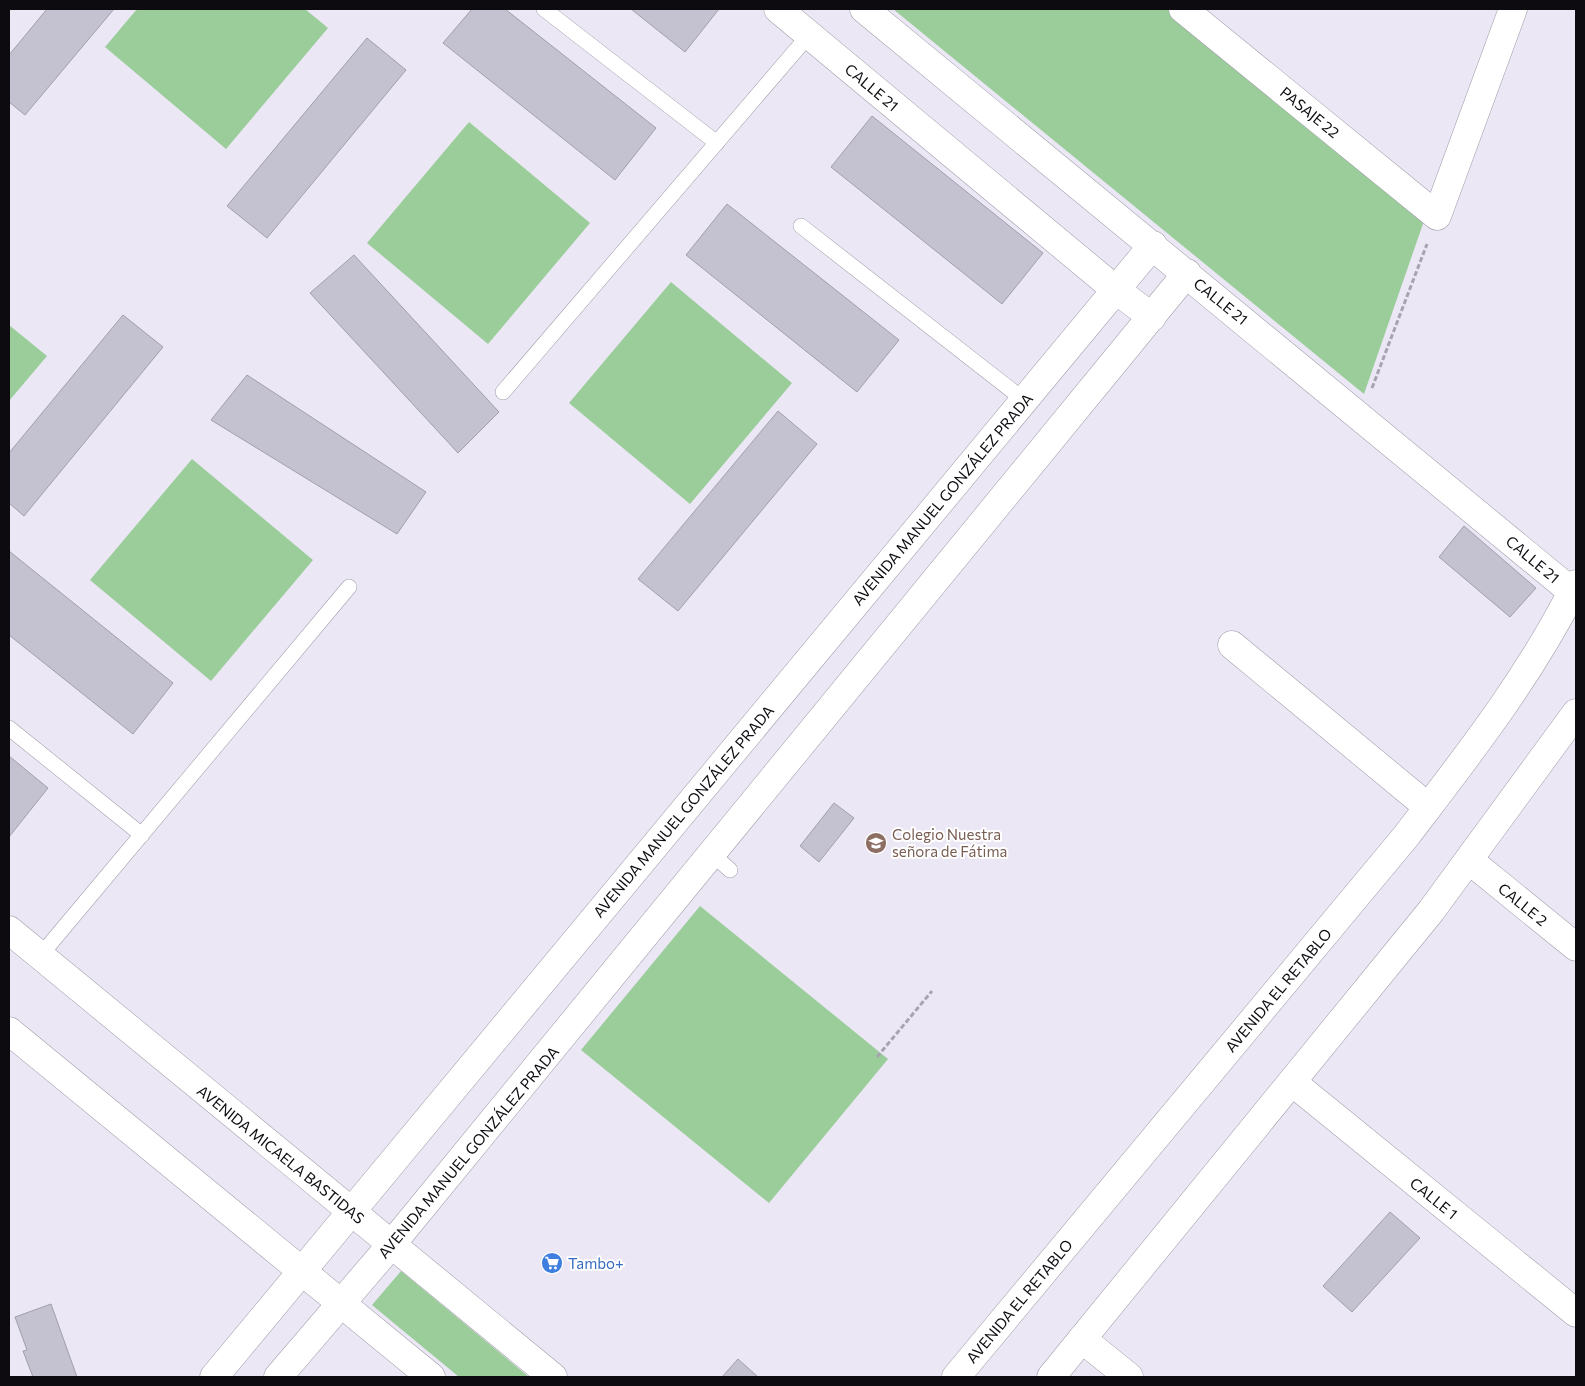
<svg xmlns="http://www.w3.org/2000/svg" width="1585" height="1386" viewBox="0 0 1585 1386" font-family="Commissioner,sans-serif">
	<rect width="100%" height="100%" fill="#ebe7f5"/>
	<path fill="#9bcd9a" d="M137,9H305L328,28L226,149L105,47Z
		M893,9H1168L1425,218L1364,394Z
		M469,122L590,223L488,344L367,243Z
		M671,282L792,383L690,504L569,403Z
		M9,325L47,356L9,401Z
		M192,459L313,560L211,681L90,580Z
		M700,906L888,1059L769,1203L581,1050Z
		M401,1271L529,1377H459L372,1305Z"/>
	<path fill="#c4c2d0" stroke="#a19fac" d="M47,9H114L25,115L9,102V55Z
		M472,9H505L656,128L615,180L443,43Z
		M631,9H719L685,52Z
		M367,38L406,70L267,238L227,206Z
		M872,116L1043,253L1002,304L831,167Z
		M727,204L899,340L857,392L686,255Z
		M354,255L499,412L458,453L310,293Z
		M123,315L163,347L24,516L9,503V453Z
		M247,375L426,492L397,534L211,420Z
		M778,411L817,444L678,611L638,579Z
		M1464,526L1536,588L1510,617L1439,557Z
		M9,551L173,683L133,734L9,635Z
		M9,756L48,788L9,837Z
		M834,803L854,818L819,862L800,846Z
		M1390,1212L1420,1238L1352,1312L1323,1286Z
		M51,1304L77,1377H33L23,1351L27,1350L15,1317Z
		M738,1359L758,1377H722Z"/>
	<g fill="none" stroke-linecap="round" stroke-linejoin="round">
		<g stroke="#a09ca9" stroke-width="16">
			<path id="service" d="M544,9L717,143
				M801,226L1024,400
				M503,392L809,35
				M9,728L142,835
				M712,854L730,870
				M40,956L349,587"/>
		</g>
		<g stroke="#a09ca9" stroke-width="29">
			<path id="minor" d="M778,9L1116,290L1152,317
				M864,9L1576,595
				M1183,9L1437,216L1513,9
				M1232,645L1428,807
				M1469,860L1576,947
				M1292,1082L1576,1313
				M351,1212L1153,245
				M391,1245L1187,273
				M1082,1339L1129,1377"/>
		</g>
		<g stroke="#a09ca9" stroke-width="29">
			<path id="tertiary" d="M214,1377L351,1212
				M278,1377L391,1245"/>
		</g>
		<g stroke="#a09ca9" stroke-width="29">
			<path id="secondary" d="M9,930L553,1377
				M9,1031L431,1377
				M956,1377L1407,835C1468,755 1531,675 1576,584
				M1051,1377L1431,911L1576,713"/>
		</g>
		<path stroke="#a7a4af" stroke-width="3" stroke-dasharray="5 2.5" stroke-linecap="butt" d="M1372,388L1427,244
			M877,1057L932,991"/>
		<use href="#service" stroke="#fff" stroke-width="15"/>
		<use href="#minor" stroke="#fff" stroke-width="28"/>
		<use href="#tertiary" stroke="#fff" stroke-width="28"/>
		<use href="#secondary" stroke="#fff" stroke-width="28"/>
	</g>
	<defs>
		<g id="school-disc" transform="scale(1.125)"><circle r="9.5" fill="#8d6e63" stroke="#fff"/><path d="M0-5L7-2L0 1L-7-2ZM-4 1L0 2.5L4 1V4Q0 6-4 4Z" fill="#fff"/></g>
		<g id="supermarket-disc" transform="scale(1.125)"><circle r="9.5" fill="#3f7fe0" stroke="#fff"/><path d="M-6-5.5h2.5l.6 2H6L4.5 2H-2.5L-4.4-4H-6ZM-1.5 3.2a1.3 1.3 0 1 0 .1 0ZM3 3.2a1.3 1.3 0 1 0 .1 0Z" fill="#fff"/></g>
	</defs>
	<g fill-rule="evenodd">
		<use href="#school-disc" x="876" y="843"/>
		<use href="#supermarket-disc" x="552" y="1263"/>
	</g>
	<g text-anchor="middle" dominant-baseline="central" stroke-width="4" stroke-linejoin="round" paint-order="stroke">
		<g font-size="15" fill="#0d0b10" stroke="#fff">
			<text transform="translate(872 87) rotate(40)">CALLE 21</text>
			<text transform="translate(1310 112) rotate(39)">PASAJE 22</text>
			<text transform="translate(1221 301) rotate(39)">CALLE 21</text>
			<text transform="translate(942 499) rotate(-50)">AVENIDA MANUEL GONZÁLEZ PRADA</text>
			<text transform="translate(1533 559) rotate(40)">CALLE 21</text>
			<text transform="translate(683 811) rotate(-50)">AVENIDA MANUEL GONZÁLEZ PRADA</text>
			<text transform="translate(1523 904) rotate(39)">CALLE 2</text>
			<text transform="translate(1278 990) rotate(-50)">AVENIDA EL RETABLO</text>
			<text transform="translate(468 1152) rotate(-50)">AVENIDA MANUEL GONZÁLEZ PRADA</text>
			<text transform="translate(281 1154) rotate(39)">AVENIDA MICAELA BASTIDAS</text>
			<text transform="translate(1434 1198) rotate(39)">CALLE 1</text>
			<text transform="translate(1019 1301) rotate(-50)">AVENIDA EL RETABLO</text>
		</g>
		<g font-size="15" fill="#785e54" stroke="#fff" text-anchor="start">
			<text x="892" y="834">Colegio Nuestra<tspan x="892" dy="17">señora de Fátima</tspan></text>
		</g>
		<g font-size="15" fill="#366cbe" stroke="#fff" text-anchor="start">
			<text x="568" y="1263">Tambo+</text>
		</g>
	</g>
	<rect width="1585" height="1386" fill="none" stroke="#0d0b10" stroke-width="20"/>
</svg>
